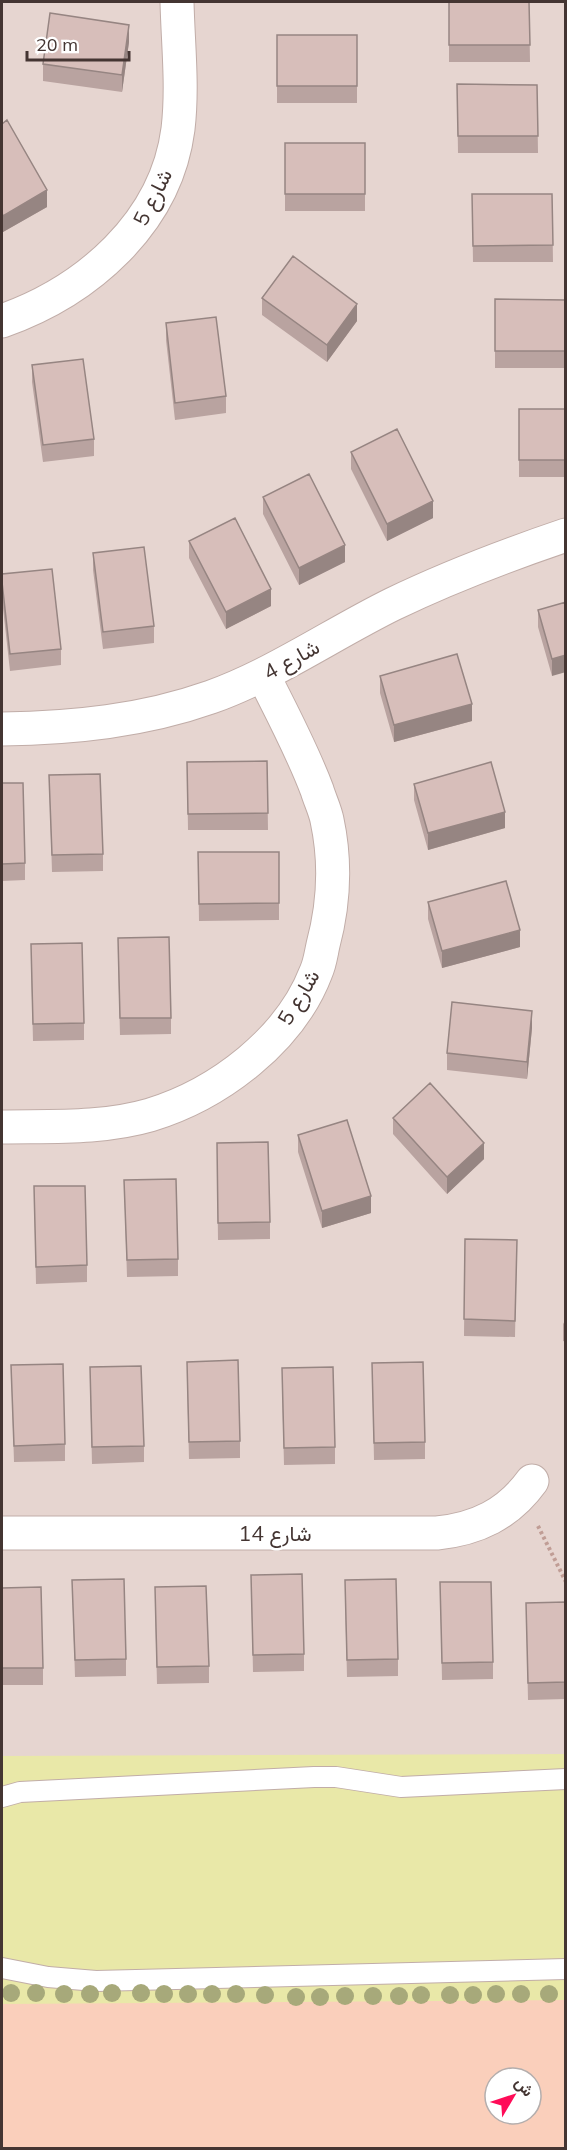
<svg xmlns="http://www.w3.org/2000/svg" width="567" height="2150" viewBox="0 0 567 2150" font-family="Mulish,Vazirmatn,sans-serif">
	<rect width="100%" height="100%" fill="#f2e6e2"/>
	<path fill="#e6d5d0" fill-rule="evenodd" d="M2,2H565V2148H2ZM495,2078H531V2114H495Z"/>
	<path fill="#e9e8a8" d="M565,1754V2021H2V1756Z"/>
	<path fill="#facfbb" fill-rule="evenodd" d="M565,2000V2148H2V2004ZM495,2078H531V2114H495Z"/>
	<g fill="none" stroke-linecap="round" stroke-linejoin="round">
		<g stroke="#c1ada8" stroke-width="22">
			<path id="lane" d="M2,1797L20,1792L314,1777H336L401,1787L566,1779
				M2,1968L48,1977L96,1981L566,1969"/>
		</g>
		<g stroke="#c1ada8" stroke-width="35">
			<path id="street" d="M2,321C87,291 166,223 178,129C183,87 178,44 177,2
				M2,729C73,728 143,721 211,697C275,674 332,634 393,604C449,577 507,555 566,535
				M2,1127C51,1126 102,1129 150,1115C219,1094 290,1040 316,972C320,963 321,954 323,945C334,904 336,862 327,820C325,810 320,800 317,790C302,750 282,713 263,675
				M2,1533H437C477,1529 508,1514 532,1481"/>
		</g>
		<path stroke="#c09d95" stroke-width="4" stroke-dasharray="3 3" stroke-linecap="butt" d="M538,1526L566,1582"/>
		<use href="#lane" stroke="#fff" stroke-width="20"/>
		<use href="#street" stroke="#fff" stroke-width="33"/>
	</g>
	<g fill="#a7a97a">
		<circle cx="11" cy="1993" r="9"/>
		<circle cx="36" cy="1993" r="9"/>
		<circle cx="112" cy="1993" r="9"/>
		<circle cx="141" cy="1993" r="9"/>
		<circle cx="64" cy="1994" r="9"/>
		<circle cx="90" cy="1994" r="9"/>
		<circle cx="164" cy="1994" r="9"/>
		<circle cx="188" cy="1994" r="9"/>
		<circle cx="212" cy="1994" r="9"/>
		<circle cx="236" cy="1994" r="9"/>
		<circle cx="496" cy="1994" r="9"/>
		<circle cx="521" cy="1994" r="9"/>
		<circle cx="549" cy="1994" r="9"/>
		<circle cx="265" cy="1995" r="9"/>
		<circle cx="421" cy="1995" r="9"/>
		<circle cx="450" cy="1995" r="9"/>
		<circle cx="473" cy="1995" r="9"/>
		<circle cx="345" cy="1996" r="9"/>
		<circle cx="373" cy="1996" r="9"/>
		<circle cx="399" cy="1996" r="9"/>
		<circle cx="296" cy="1997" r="9"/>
		<circle cx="320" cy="1997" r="9"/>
	</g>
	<path fill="#b9a3a0" d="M449,2H529L530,62H449Z
		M277,35H357V103H277Z
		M129,42L122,92L43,81V64Z
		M457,84L537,85L538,153H458Z
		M2,124L47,207L3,232L2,229Z
		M285,143H365V211H285Z
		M472,194H552L553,262H473Z
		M262,298L357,321L327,362L262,315Z
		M495,299L566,300V368H495Z
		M166,323L226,396V413L175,420L166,340Z
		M32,365L94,439V456L43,462L32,382Z
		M519,409H566V477H519Z
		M351,452L433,518L387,541L351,469Z
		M263,497L345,562L299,585L263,514Z
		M189,541L271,606L226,629L189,558Z
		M93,553L154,626V643L103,649L93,570Z
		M2,574L61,649V665L10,671L2,599Z
		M566,602L552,676L538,627V610Z
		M380,676L472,721L394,742L380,693Z
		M267,761L268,830H188L187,762Z
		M49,775L103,854V871L52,872Z
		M2,783L25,863V880L2,881Z
		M414,784L505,828L428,850L414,800Z
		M198,852H279V920L199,921Z
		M428,902L520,947L442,968L428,919Z
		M118,955L171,1018V1034L120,1035Z
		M31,961L84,1023V1040L33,1041Z
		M532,1028L527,1079L447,1070V1053Z
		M393,1118L484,1159L447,1194L393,1134Z
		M298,1135L371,1213L322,1228L298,1152Z
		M217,1160L270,1222V1239L218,1240Z
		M124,1180L178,1259V1276L127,1277Z
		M34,1186L87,1265V1282L36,1284Z
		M465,1239L517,1240L515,1337L464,1336Z
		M566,1319V1342L563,1341V1324Z
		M372,1363L425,1442V1459L374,1460Z
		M11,1365L65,1444V1461L14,1462Z
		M187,1379L240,1441V1458L189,1459Z
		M90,1384L144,1446V1462L92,1464Z
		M282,1385L335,1447V1464L284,1465Z
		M251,1575L304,1654V1671L253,1672Z
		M72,1580L126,1659V1676L75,1677Z
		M440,1582L493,1662V1679L442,1680Z
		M2,1588L43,1668V1685H2Z
		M345,1597L398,1659V1676L347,1677Z
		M566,1602V1699L528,1700L526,1603Z
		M155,1604L209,1666V1683L157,1684Z"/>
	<path fill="#968582" d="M129,25V42L122,92V75Z
		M47,190V207L3,232V216Z
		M357,304V321L327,362V345Z
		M433,501V518L387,541V524Z
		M345,545V562L299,585V568Z
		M271,589V606L226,629V612Z
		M566,655V672L552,676V659Z
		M472,704V721L394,742V725Z
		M505,812V828L428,850V833Z
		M520,930V947L442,968V951Z
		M532,1011V1028L527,1079V1062Z
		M484,1143V1159L447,1194V1177Z
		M371,1196V1213L322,1228V1211Z"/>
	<path fill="#d7beba" stroke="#968582" stroke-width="1.5" d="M449,2H529L530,45H449Z
		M50,13L129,25L122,75L43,64Z
		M277,35H357V86H277Z
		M457,84L537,85L538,136H458Z
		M7,120L47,190L3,216L2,213V124Z
		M285,143H365V194H285Z
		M472,194H552L553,245L473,246Z
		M293,256L357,304L327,345L262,298Z
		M495,299L566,300V351H495Z
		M216,317L226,396L175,403L166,323Z
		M83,359L94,439L43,445L32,365Z
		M519,409H566V460H519Z
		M397,429L433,501L387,524L351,452Z
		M309,474L345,545L299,568L263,497Z
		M235,518L271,589L226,612L189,541Z
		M144,547L154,626L103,632L93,553Z
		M52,569L61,649L10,654L2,582V574Z
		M566,602V655L552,659L538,610Z
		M457,654L472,704L394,725L380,676Z
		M267,761L268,813L188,814L187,762Z
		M491,762L505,812L428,833L414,784Z
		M100,774L103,854L52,855L49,775Z
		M2,783H23L25,863L2,864Z
		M198,852H279V903L199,904Z
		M506,881L520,930L442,951L428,902Z
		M169,937L171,1018H120L118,938Z
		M82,943L84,1023L33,1024L31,944Z
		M452,1002L532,1011L527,1062L447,1053Z
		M430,1083L484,1143L447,1177L393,1118Z
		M347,1120L371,1196L322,1211L298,1135Z
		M268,1142L270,1222L218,1223L217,1143Z
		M176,1179L178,1259L127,1260L124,1180Z
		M34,1186H85L87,1265L36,1267Z
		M465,1239L517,1240L515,1321L464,1319Z
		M238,1360L240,1441L189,1442L187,1362Z
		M423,1362L425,1442L374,1443L372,1363Z
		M63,1364L65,1444L14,1446L11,1365Z
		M141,1366L144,1446L92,1447L90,1367Z
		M333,1367L335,1447L284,1448L282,1368Z
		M302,1574L304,1654L253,1655L251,1575Z
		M124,1579L126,1659L75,1660L72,1580Z
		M396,1579L398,1659L347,1660L345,1580Z
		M440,1582H491L493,1662L442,1663Z
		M206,1586L209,1666L157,1667L155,1587Z
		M41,1587L43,1668H2V1588Z
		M566,1602V1682L528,1683L526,1603Z"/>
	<g text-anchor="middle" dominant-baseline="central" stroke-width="5" stroke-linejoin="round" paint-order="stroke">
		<g font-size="21" fill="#443532" stroke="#fff">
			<text transform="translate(152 197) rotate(-63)">شارع 5</text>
			<text transform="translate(291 659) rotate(-29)">شارع 4</text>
			<text transform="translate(298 997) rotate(-59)">شارع 5</text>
			<text x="275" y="1533">شارع 14</text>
		</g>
	</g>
	<rect width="567" height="2150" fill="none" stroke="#443532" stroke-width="6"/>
	<g transform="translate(513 2096) rotate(51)"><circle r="28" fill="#ffffff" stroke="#b4aead" stroke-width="1.5"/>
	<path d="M0-4.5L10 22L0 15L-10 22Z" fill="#ff0c58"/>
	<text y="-9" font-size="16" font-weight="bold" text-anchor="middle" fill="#443532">ش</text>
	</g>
	<path d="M27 51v9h102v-9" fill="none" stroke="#443532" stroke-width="3"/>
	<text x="36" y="51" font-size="18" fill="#443532" stroke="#ffffff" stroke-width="4.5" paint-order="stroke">20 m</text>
</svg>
